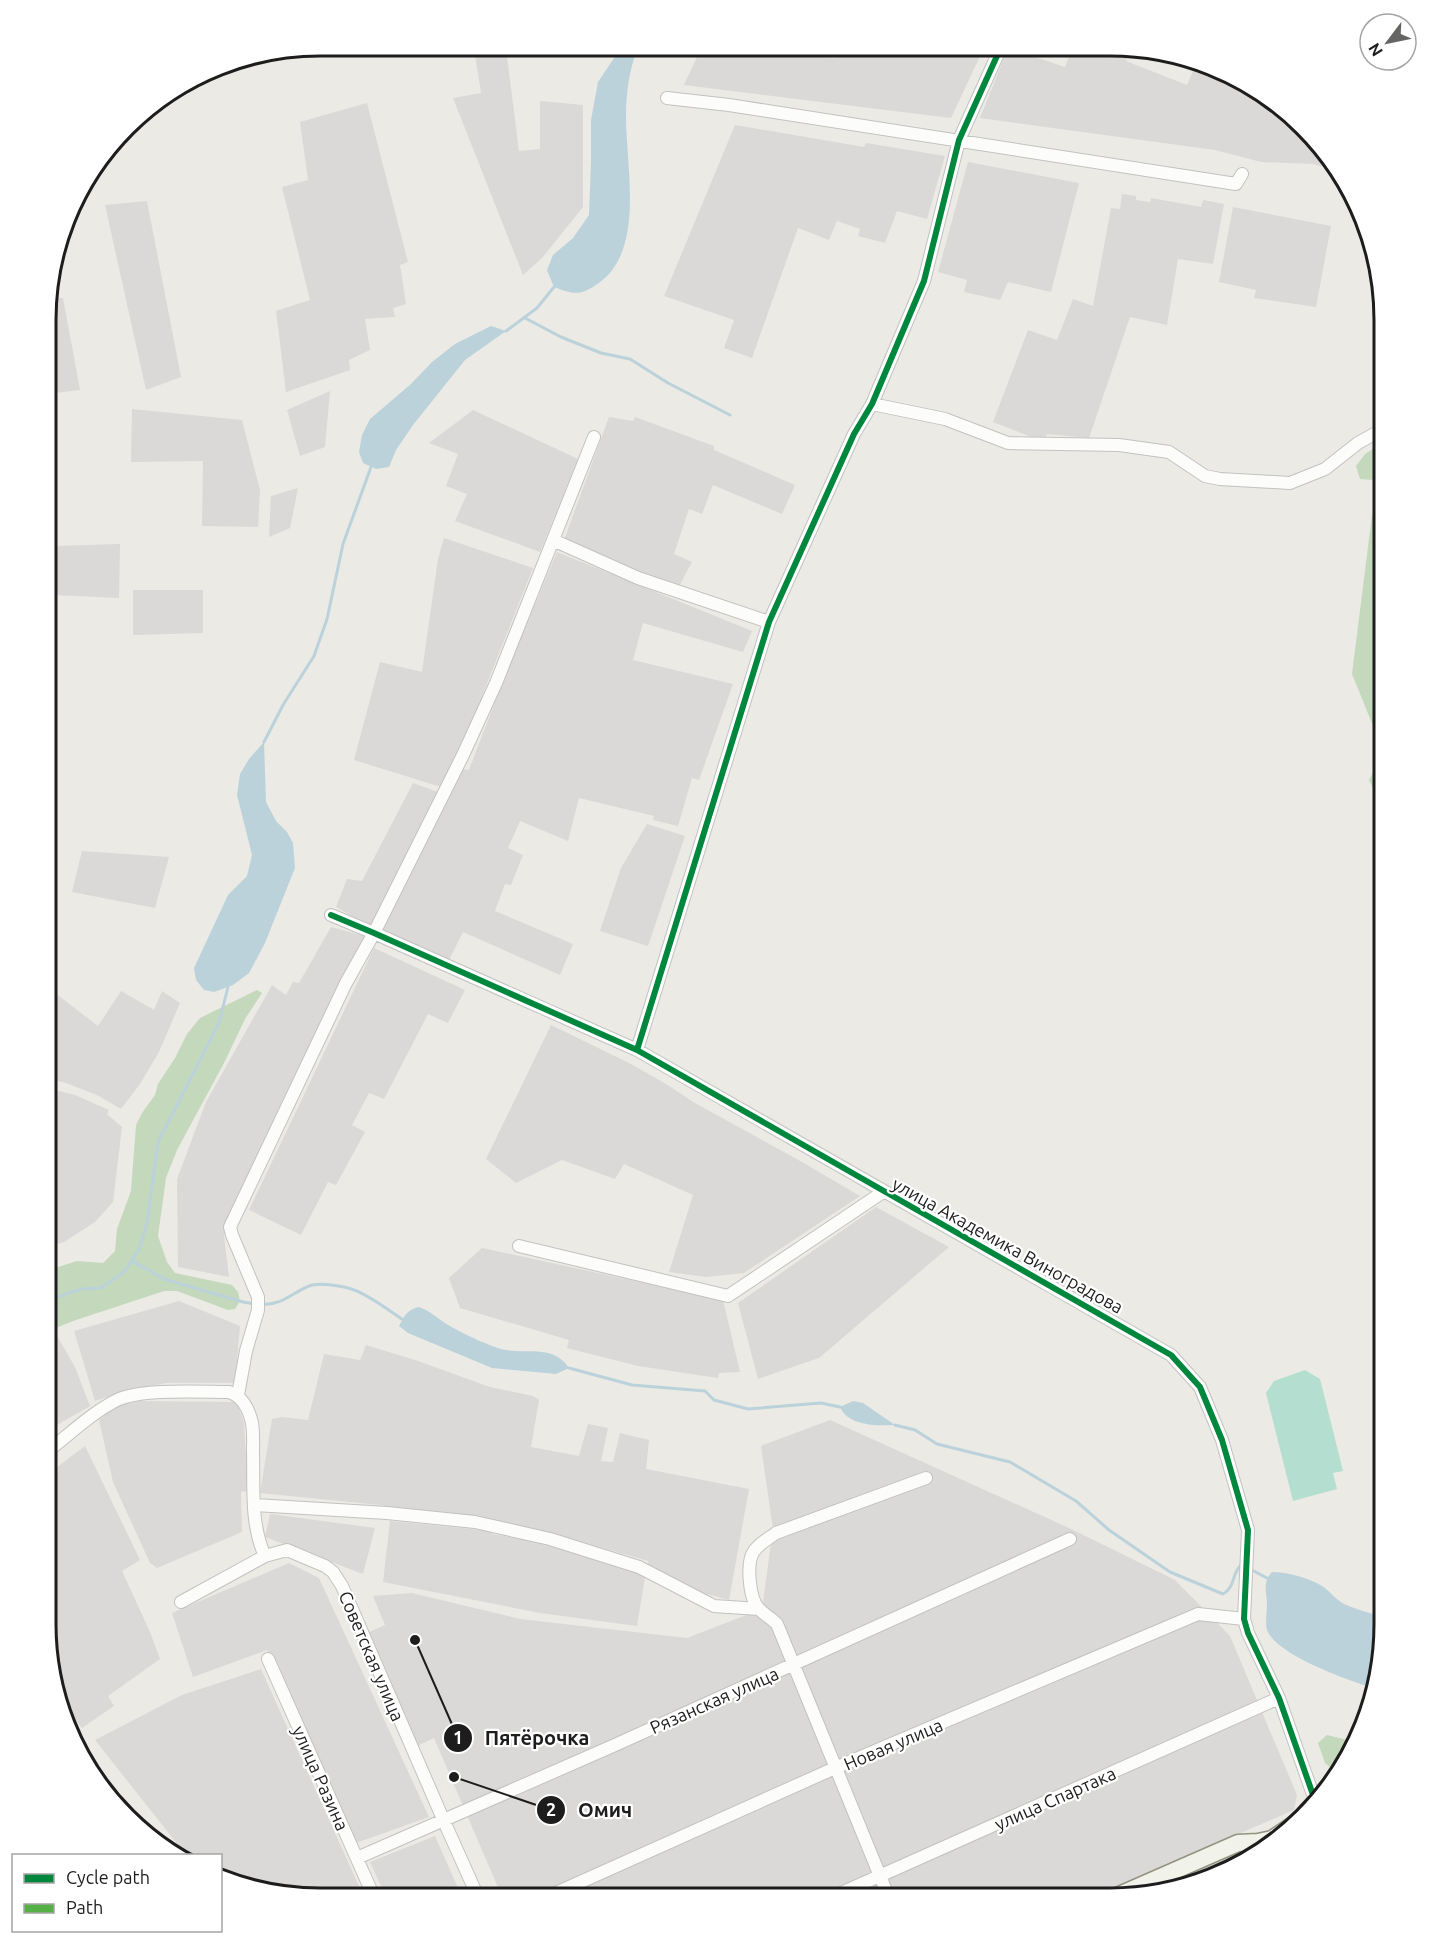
<svg xmlns="http://www.w3.org/2000/svg" width="1430" height="1944" viewBox="0 0 1430 1944" font-family="Ubuntu,sans-serif">
	<rect width="100%" height="100%" fill="#ebeae5"/>
	<path fill="#dad9d7" d="M702,46H831L827,56L834,58L840,47L867,54L870,47H964L981,54L951,118L684,85Z
		M1073,47H1131L1126,61L1187,85L1195,66L1263,91L1317,139L1339,171L1313,164L1261,162L1215,150L980,118L1008,48L1065,67Z
		M506,49L519,151L540,149V101L583,105V207L542,258L523,275L453,98L481,93L475,55Z
		M367,103L408,262L400,265L406,304L393,308L395,317L365,319L370,350L349,360L350,370L286,392L276,311L310,300L282,187L308,180L300,122Z
		M735,125L864,147L866,143L945,156L927,219L897,211L885,243L858,236L860,229L837,221L829,240L798,228L752,358L724,348L734,320L664,296Z
		M968,162L1079,183L1051,292L1008,282L1000,300L964,292L967,280L938,272Z
		M1122,194L1136,196V200L1150,202L1151,198L1201,207L1203,200L1224,204L1213,264L1178,259L1167,325L1130,317L1089,438L1047,434L1044,442L993,422L1028,330L1057,340L1073,299L1093,306L1111,208L1120,209Z
		M147,201L181,377L146,390L105,205Z
		M1233,207L1331,226L1316,307L1254,298L1256,290L1219,282Z
		M49,277L55,298H63L80,390L47,394V283Z
		M330,391L325,447L300,456L287,410Z
		M132,409L242,420L260,490L258,527L202,526L203,461L131,462Z
		M473,410L578,459L540,552L455,521L467,494L446,486L458,454L429,443Z
		M609,417L633,421L635,417L714,446V450L795,485L782,514L713,485L702,514L689,509L674,554L692,562L678,588L564,540Z
		M298,488L290,528L269,537L271,496Z
		M47,495H56V540L47,541Z
		M444,538L533,568L472,721L441,787L354,760L380,662L422,672L438,559Z
		M120,544L119,598L55,595V546Z
		M557,552L752,631L743,652L643,623L633,660L733,684L699,780L692,778L678,826L653,820L654,816L579,798L568,841L520,821L508,848L523,855L511,885L505,884L495,911L573,944L560,975L463,932L449,960L382,932L463,769L469,770L506,673Z
		M133,590H203V633L133,635Z
		M413,783L438,792L371,927L336,907L347,879L362,881Z
		M647,824L685,836L648,946L600,931L621,868Z
		M82,851L169,857L155,908L72,892Z
		M331,927L365,936L233,1209L224,1236L229,1277L178,1267L177,1179L206,1102L272,985L286,995L293,982L299,983Z
		M374,948L465,990L448,1023L428,1014L384,1099L369,1093L352,1125L365,1132L336,1185L328,1182L301,1235L249,1210Z
		M46,986L98,1026L121,991L154,1010L162,991L180,1003L159,1052L140,1084L121,1109L97,1095L66,1083L46,1078V1059L53,1049L46,1042Z
		M551,1025L631,1064L666,1084L695,1103L802,1162L860,1196L744,1273L706,1277L669,1272L693,1195L624,1164L615,1179L562,1160L516,1183L486,1159Z
		M51,1089L75,1095L109,1110L107,1114L122,1127L113,1202L95,1222L64,1242L46,1247V1090Z
		M876,1207L949,1247L819,1358L758,1379L738,1303Z
		M482,1248L723,1300L740,1372L719,1373L718,1378L638,1366L567,1348L569,1340L460,1308L449,1278Z
		M179,1301L240,1326L235,1383H167L132,1389L95,1401L74,1331Z
		M57,1336L75,1367L90,1406L57,1425L45,1412L46,1341Z
		M366,1345L418,1361L490,1387L533,1396L539,1400L531,1447L579,1456L588,1424L608,1428L601,1461L613,1462L620,1433L649,1440L646,1469L749,1489L729,1600L688,1589L648,1568V1561L551,1533L487,1521L380,1505L260,1493L272,1419L282,1417L308,1420L324,1354L360,1360Z
		M136,1401L237,1402L244,1423L248,1491L241,1492L242,1532L157,1568L150,1563L113,1482L99,1420L116,1406Z
		M830,1420L1067,1527L1175,1580L1230,1636L1297,1795L1294,1810L1086,1899L502,1897L434,1738L417,1746L367,1633L385,1625L373,1596L412,1593L520,1619L687,1638L762,1609L773,1529L761,1446Z
		M85,1446L140,1560L122,1571L150,1632L160,1659L108,1696L114,1706L82,1728L63,1704L45,1625V1476Z
		M270,1514L375,1528L363,1574L265,1537Z
		M390,1521L492,1531V1534L527,1540L637,1570L645,1577L637,1626L540,1613L383,1582Z
		M289,1563L319,1578L429,1817L356,1843L267,1650L193,1677L172,1613Z
		M261,1669L363,1895L364,1897H284L221,1873L220,1856L186,1855L95,1740L182,1695Z
		M435,1836L462,1897H386L370,1862Z
		M1238,1846H1258L1264,1849L1232,1871L1139,1892Z"/>
	<path fill="#c4d8bc" d="M1385,441V481L1360,479L1356,466L1365,454Z
		M1385,504V801L1377,797L1369,780L1384,753L1352,674L1372,515Z
		M257,990L262,993L245,1019L224,1063L177,1150L166,1178L158,1236L167,1262L175,1273L232,1285L238,1292L240,1301L235,1309L228,1310L177,1291H164L73,1321L46,1332V1269H52L77,1261L103,1263L115,1251L117,1229L131,1191L136,1125L142,1113L155,1095L158,1084L175,1058L187,1034L200,1018Z
		M1327,1735L1356,1742L1340,1775L1325,1763L1318,1743Z"/>
	<path fill="#b4dfd0" d="M1305,1370L1320,1379L1343,1471L1333,1473L1337,1489L1293,1501L1266,1393L1274,1381Z"/>
	<path fill="#bbd2db" d="M622,46H639C629,68 626,93 626,117C626,166 645,249 600,282C581,296 575,295 554,287L547,270L553,255L573,238L589,215L591,161V120L598,82Z
		M491,326L506,331L465,360L413,425L396,450L389,467L376,469L363,463L359,452L362,435L370,419L411,384L432,362L455,344Z
		M264,742L266,802L276,821L287,832L293,843L295,868L265,943L249,973L233,985L214,992L204,990L196,980L194,968L228,895L247,876L252,855L237,795L240,774L249,759Z
		M419,1307C431,1311 439,1320 450,1326C462,1333 493,1348 506,1350C529,1354 554,1345 569,1368L556,1374L492,1368L408,1333L399,1326C404,1316 408,1309 419,1307Z
		M853,1401L863,1403L895,1425C877,1426 848,1426 840,1407Z
		M1272,1572C1287,1572 1309,1578 1322,1586C1330,1591 1335,1599 1344,1604C1357,1610 1371,1613 1384,1617V1631L1379,1644L1380,1663L1375,1689C1349,1680 1277,1656 1267,1630C1265,1622 1267,1611 1267,1602C1266,1591 1263,1581 1272,1572Z"/>
	<g fill="none" stroke-linecap="round" stroke-linejoin="round">
		<path stroke="#bbd2db" stroke-width="3" d="M525,318L561,337L601,353L630,359L668,383L730,415
			M506,331L537,308L554,287
			M264,742L283,705L314,656L327,619L343,544L371,467
			M132,1261L164,1279L243,1302L255,1304
			M46,1301L81,1289L101,1288L124,1272L139,1249L147,1223L158,1142L219,1023L228,987
			M262,1304C281,1306 292,1293 309,1286C319,1282 344,1286 354,1290C367,1294 390,1311 402,1319
			M569,1368L632,1385L705,1391L714,1400L748,1409L821,1403L840,1407
			M895,1425L915,1430L937,1444L1010,1462L1076,1501L1109,1530L1170,1572L1223,1594C1236,1587 1231,1573 1242,1564L1244,1565
			M1250,1569L1267,1578"/>
		<g stroke="#c2c2c0" stroke-width="14">
			<path id="minor" d="M667,98L729,105L1236,184L1242,174
				M872,404L945,419L1008,443L1119,445L1169,452L1205,476L1220,479L1290,483L1325,469L1358,443L1385,428
				M553,540L638,578L769,622
				M331,915L374,933L637,1050L1171,1355L1200,1387L1222,1440L1248,1530L1244,1619L1248,1633L1279,1698L1312,1792L1317,1801
				M637,1050L769,622L854,434L872,404L924,281L959,140L1001,47
				M519,1246L728,1296L883,1192
				M238,1395L246,1351L258,1310V1297L232,1235L230,1227L346,983L374,933L463,755L496,683L594,437
				M45,1453C68,1436 91,1413 117,1400C142,1388 200,1392 229,1392C241,1396 247,1405 251,1419C254,1428 253,1441 253,1451C254,1485 250,1524 265,1556
				M255,1505L387,1513L475,1522L550,1539L639,1567L714,1606L759,1609
				M181,1602L265,1556L287,1550L325,1566L333,1572L342,1586L443,1819L478,1897
				M268,1659L374,1897
				M357,1858L615,1745L1070,1539
				M547,1897L835,1768L1198,1614L1244,1619
				M830,1898L1279,1698
				M889,1898L777,1624C771,1618 765,1615 759,1609C749,1599 746,1562 754,1551C760,1543 768,1539 776,1533L926,1478"/>
		</g>
		<g stroke="#90937f" stroke-width="19">
			<path id="secondary" d="M1110,1899L1238,1843L1258,1842L1272,1839L1303,1818"/>
		</g>
		<use href="#minor" stroke="#fcfcfb" stroke-width="12"/>
		<use href="#secondary" stroke="#f1f2ea" stroke-width="16"/>
		<path stroke="#55b145" stroke-width="4.5" stroke-dasharray="9 4.5" stroke-linecap="butt" d="M1385,707C1377,683 1377,657 1385,632"/>
		<g stroke="#fff" stroke-width="10">
			<path id="cycleway" d="M331,915L374,933L637,1050L1171,1355L1200,1387L1222,1440L1248,1530L1244,1619L1248,1633L1279,1698L1312,1792L1317,1801
				M637,1050L769,622L854,434L872,404L924,281L959,140L1001,47"/>
		</g>
		<use href="#cycleway" stroke="#00873e" stroke-width="6"/>
	</g>
	<g text-anchor="middle" dominant-baseline="central" stroke-width="4.5" stroke-linejoin="round" paint-order="stroke">
		<g font-size="18" fill="#1d1d1d" stroke="#fff">
			<text transform="translate(1008 1245) rotate(29)">улица Академика Виноградова</text>
			<text transform="translate(372 1656) rotate(67)">Советская улица</text>
			<text transform="translate(714 1700) rotate(-24)">Рязанская улица</text>
			<text transform="translate(893 1744) rotate(-23)">Новая улица</text>
			<text transform="translate(321 1778) rotate(66)">улица Разина</text>
			<text transform="translate(1055 1798) rotate(-24)">улица Спартака</text>
		</g>
	</g>
	<path d="M0 0H1430V1944H0ZM320 56H1110A264 264 0 0 1 1374 320V1624A264 264 0 0 1 1110 1888H320A264 264 0 0 1 56 1624V320A264 264 0 0 1 320 56Z" fill="#fff" fill-rule="evenodd"/>
	<path fill="none" stroke="#1d1d1d" stroke-width="3" d="M320 56H1110A264 264 0 0 1 1374 320V1624A264 264 0 0 1 1110 1888H320A264 264 0 0 1 56 1624V320A264 264 0 0 1 320 56Z"/>
	<path fill="none" stroke="#1d1d1d" stroke-width="2" d="M415 1640L458 1738M454 1777L551 1810"/>
	<g fill="#1d1d1d" stroke="#fff" stroke-width="2">
		<circle cx="415" cy="1640" r="6"/>
		<circle cx="454" cy="1777" r="6"/>
		<circle cx="458" cy="1738" r="15"/>
		<circle cx="551" cy="1810" r="15"/>
	</g>
	<g font-size="18" text-anchor="middle" font-weight="bold" fill="#fff">
		<text x="458" y="1744">1</text>
		<text x="551" y="1816">2</text>
	</g>
	<g font-size="20" text-anchor="middle" font-weight="bold" fill="#1d1d1d" stroke="#fff" stroke-width="4.5" stroke-linejoin="round" paint-order="stroke">
		<text x="537" y="1745">Пятёрочка</text>
		<text x="605" y="1817">Омич</text>
	</g>
	<rect x="12" y="1854" width="210" height="78" fill="#ffffff" stroke="#a5a5a5" stroke-width="1.5"/>
	<rect x="24" y="1874" width="30" height="9" fill="#00873e" stroke="#a5a5a5" stroke-width="1.5"/>
	<text x="66" y="1884" font-size="18" fill="#1d1d1d">Cycle path</text>
	<rect x="24" y="1904" width="30" height="9" fill="#55b145" stroke="#a5a5a5" stroke-width="1.5"/>
	<text x="66" y="1914" font-size="18" fill="#1d1d1d">Path</text>
	<g transform="translate(1388 42) rotate(238)"><circle r="28" fill="#ffffff" stroke="#a5a5a5" stroke-width="1.5"/>
	<path d="M0-4.5L10 22L0 15L-10 22Z" fill="#656563"/>
	<text y="-9" font-size="16" font-weight="bold" text-anchor="middle" fill="#1d1d1d">N</text>
	</g>
</svg>
